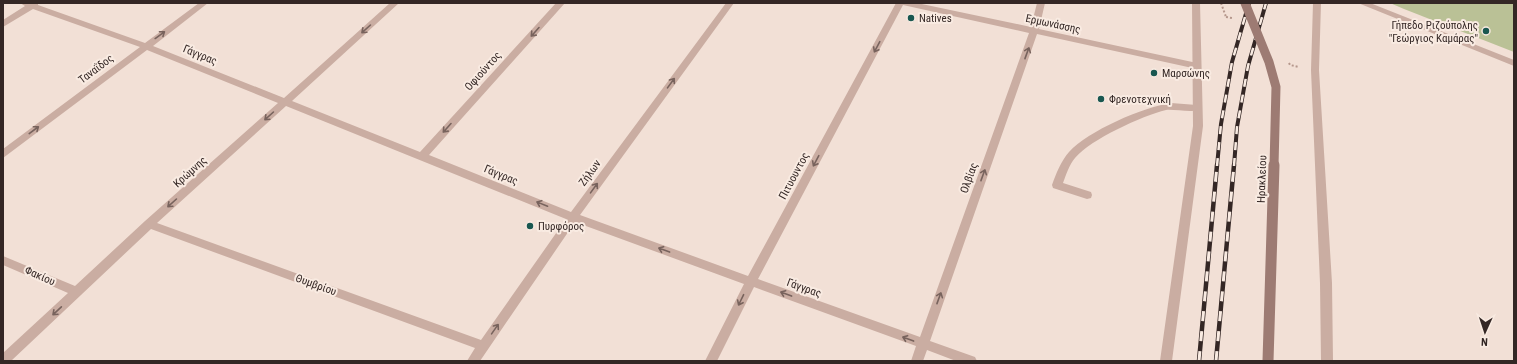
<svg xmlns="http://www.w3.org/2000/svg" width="1517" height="364" viewBox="0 0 1517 364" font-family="'Roboto Condensed',sans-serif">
	<rect width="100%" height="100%" fill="#f2e0d6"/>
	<path fill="#bac196" d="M1390,3H1514V52L1404,9Z"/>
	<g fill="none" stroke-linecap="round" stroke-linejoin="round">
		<path stroke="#b5978c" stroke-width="2" stroke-dasharray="2 2" stroke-linecap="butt" d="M1221,3L1226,17
			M1289,63L1290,65L1299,67"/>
		<path fill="#caada2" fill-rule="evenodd" d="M1313,3H1321L1319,70L1332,283L1333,361H1321L1320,283L1311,70Z
			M1358,3H1370L1514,60V66Z
			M1171,103L1197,105L1202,108C1197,114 1175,109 1166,110C1142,116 1091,139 1075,158C1069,165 1066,175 1063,183L1091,192L1092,195L1091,198L1087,199L1053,188L1052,185C1056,174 1061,161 1069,152C1088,131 1143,107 1171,103Z"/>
		<path fill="#caada2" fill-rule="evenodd" d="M20,3H38V5L145,43L199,3H208L153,46L284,98L390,3H399L292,101L420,152L556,3H565L429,155L571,212L726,3H734L580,215L748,276L896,3H917L1031,27L1037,3H1045L1039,29L1197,63L1201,66L1197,69L1037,34L930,341L975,357L977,361H956L927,350L923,361H911L916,346L754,287L717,361H705L744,284L575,222L480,361H467L475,348L151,229L11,361H3V353L68,293L3,265V256L75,286L145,221L278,103L147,50L3,158V149L140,47L33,9L3,27V20L25,6ZM903,5L1029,33L920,337L758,279ZM286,106L566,219L481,340L157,223Z"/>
		<path fill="#caada2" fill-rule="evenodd" d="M1192,3H1200L1203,126L1172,361H1160L1193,126Z"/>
		<g stroke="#342725" stroke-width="4">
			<path id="rail-far1" d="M1217,166L1221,124L1232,62L1249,3
				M1234,166L1237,127L1248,66L1266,3"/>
		</g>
		<g stroke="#342725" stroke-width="4.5">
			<path id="rail" d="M1199,361L1217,165
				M1216,361L1234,165"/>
		</g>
		<use href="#rail-far1" stroke="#f9ebe2" stroke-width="2.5" stroke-dasharray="8" stroke-linecap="butt"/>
		<use href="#rail" stroke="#f9ebe2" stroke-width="3" stroke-dasharray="10" stroke-linecap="butt"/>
		<path stroke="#b5978c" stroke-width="2" stroke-dasharray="2 2" stroke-linecap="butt" d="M1226,17L1232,18"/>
		<path stroke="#9d7b73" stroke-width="9" d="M1245,3L1269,62L1276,87L1274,166"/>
		<path stroke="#9d7b73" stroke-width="11" d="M1268,361L1274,165"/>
	</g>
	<defs><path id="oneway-shaft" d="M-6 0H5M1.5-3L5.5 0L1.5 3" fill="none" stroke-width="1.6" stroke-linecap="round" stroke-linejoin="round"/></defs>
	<g stroke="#78635d">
		<use href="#oneway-shaft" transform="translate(366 29) rotate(138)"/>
		<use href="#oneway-shaft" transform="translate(535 32) rotate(132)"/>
		<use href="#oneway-shaft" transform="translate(160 35) rotate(-36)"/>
		<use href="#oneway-shaft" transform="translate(877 47) rotate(118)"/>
		<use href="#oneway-shaft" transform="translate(1027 53) rotate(-70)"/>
		<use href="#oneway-shaft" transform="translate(671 83) rotate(-54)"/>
		<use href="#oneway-shaft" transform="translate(269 116) rotate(138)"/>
		<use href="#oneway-shaft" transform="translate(447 128) rotate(132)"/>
		<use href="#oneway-shaft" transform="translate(34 130) rotate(-37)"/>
		<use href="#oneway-shaft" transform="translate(816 161) rotate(118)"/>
		<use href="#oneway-shaft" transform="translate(983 175) rotate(-70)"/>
		<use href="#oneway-shaft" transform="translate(594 188) rotate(-54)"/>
		<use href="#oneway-shaft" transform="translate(172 203) rotate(138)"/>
		<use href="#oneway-shaft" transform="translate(542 204) rotate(-158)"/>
		<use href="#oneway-shaft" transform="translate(664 250) rotate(-160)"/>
		<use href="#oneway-shaft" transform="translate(786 294) rotate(-160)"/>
		<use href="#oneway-shaft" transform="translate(939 298) rotate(-70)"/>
		<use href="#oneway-shaft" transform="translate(741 300) rotate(116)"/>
		<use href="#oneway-shaft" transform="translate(57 311) rotate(137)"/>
		<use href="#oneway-shaft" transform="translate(495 329) rotate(-55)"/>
		<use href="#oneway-shaft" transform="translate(908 339) rotate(-160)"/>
	</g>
	<g fill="#195750" stroke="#f9ebe2" stroke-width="1.5">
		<circle cx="911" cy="18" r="4"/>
		<circle cx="1486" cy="31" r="4"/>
		<circle cx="1154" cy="73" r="4"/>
		<circle cx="1101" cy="99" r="4"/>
		<circle cx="530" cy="226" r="4"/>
	</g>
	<g text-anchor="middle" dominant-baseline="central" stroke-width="4" stroke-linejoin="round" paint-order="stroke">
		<g font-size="11" fill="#342725" stroke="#f9ebe2" text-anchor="start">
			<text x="919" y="18">Natives</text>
			<text x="1478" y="25" text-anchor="end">Γήπεδο Ριζούπολης<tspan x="1478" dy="13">"Γεώργιος Καμάρας"</tspan></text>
			<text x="1162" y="73">Μαρσώνης</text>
			<text x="1109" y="99">Φρενοτεχνική</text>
			<text x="538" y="226">Πυρφόρος</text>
		</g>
		<g font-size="11" fill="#342725" stroke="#f9ebe2">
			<text transform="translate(1053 24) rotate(12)">Ερμωνάσσης</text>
			<text transform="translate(200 55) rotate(22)">Γάγγρας</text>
			<text transform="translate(96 69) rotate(-37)">Ταναΐδος</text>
			<text transform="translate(483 71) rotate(-48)">Οφιούντος</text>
			<text transform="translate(190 172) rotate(-42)">Κρώμνης</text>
			<text transform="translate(590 173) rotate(-54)">Ζήλων</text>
			<text transform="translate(501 175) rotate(22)">Γάγγρας</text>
			<text transform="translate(794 176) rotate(-62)">Πιτυουντος</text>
			<text transform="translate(969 178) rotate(-70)">Ολβίας</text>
			<text transform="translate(1262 179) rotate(-88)">Ηρακλείου</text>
			<text transform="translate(40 276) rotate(24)">Φακίου</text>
			<text transform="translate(316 285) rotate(20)">Θυμβρίου</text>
			<text transform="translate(804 288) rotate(20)">Γάγγρας</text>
		</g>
	</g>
	<rect width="1517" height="364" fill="none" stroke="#342725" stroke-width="8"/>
	<g transform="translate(1485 332) rotate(183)" stroke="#f9ebe2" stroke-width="3" paint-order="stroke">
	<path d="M0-3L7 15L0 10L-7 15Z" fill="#342725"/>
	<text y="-6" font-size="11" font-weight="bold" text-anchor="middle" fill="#342725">N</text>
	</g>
</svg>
